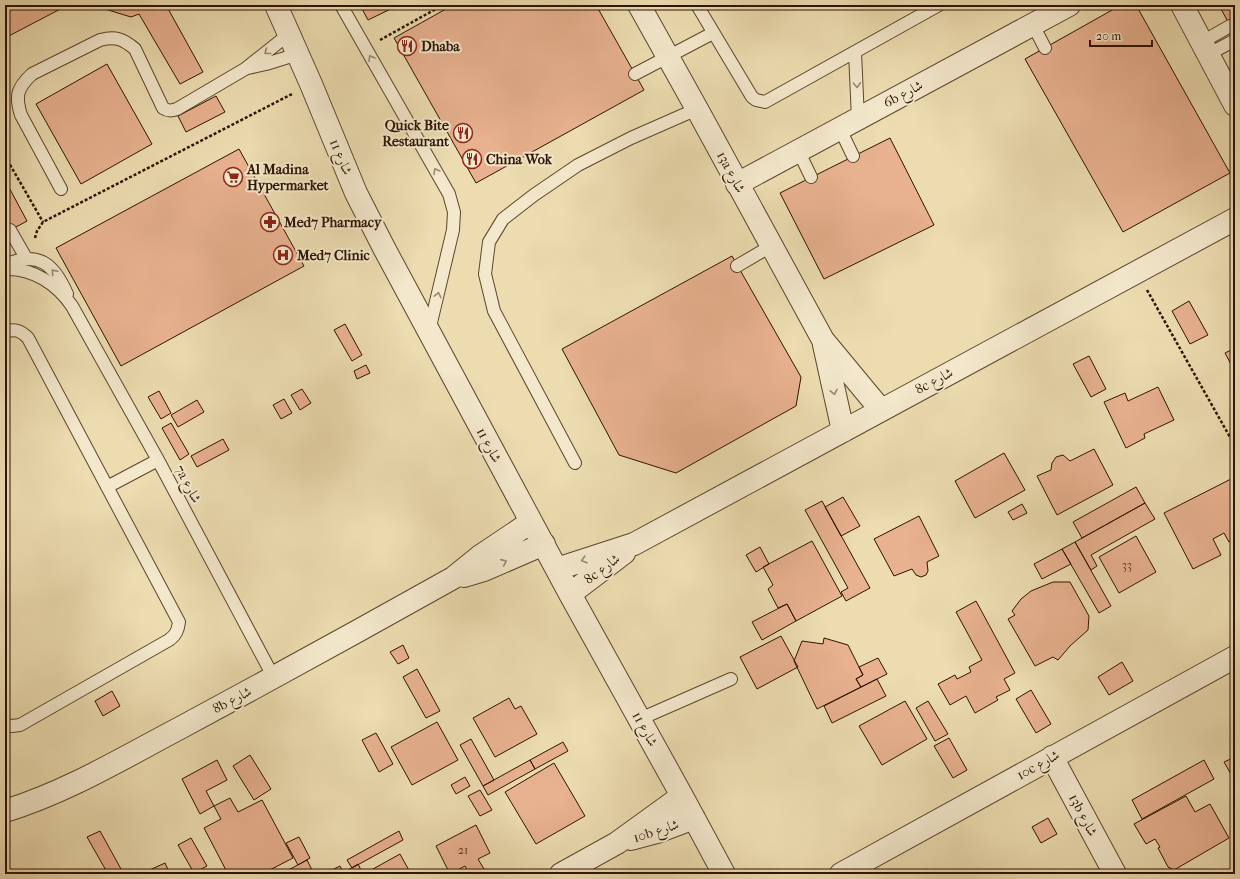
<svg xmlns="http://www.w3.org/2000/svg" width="1240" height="879" viewBox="0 0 1240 879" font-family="'IM FELL French Canon',Amiri,serif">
	<rect width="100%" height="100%" fill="#ecdcb0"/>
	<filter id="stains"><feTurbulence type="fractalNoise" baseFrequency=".005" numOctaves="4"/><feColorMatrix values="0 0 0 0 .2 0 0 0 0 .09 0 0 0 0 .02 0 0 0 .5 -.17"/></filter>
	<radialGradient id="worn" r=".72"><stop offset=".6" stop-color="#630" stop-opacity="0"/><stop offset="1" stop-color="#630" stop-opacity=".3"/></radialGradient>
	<path fill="#e8b18f" stroke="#2d1300" d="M16,5H68L5,38V11Z
		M92,5H166L203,72L180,84L139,14L131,17Z
		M360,5H399L368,20Z
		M453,5H596L644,90L476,183L394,38Z
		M1121,5H1136L1230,173L1123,232L1025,59Z
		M1219,5H1235V35Z
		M107,64L152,144L81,184L36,104Z
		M216,96L225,112L186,132L178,116Z
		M890,138L934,225L824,279L780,193Z
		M239,149L304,266L121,366L56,248Z
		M5,180L27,221L5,233Z
		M732,256L801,377L796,406L676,473L619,455L562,349Z
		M1189,301L1208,335L1190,344L1172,311Z
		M345,324L362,355L352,361L334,330Z
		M1235,348V372L1225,353Z
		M1089,356L1106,389L1091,397L1073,364Z
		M366,365L370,373L357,379L354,371Z
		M1158,387L1174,420L1144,434L1145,438L1126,448L1104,402L1125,393L1128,401Z
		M302,389L311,403L300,410L291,395Z
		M159,391L171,413L161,419L148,397Z
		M284,399L292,413L281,419L273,405Z
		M197,400L204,412L178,427L171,415Z
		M171,423L189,454L180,460L162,428Z
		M223,439L229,450L197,467L191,456Z
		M1094,449L1113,485L1057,515L1037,476L1051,470L1052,463L1056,457L1063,455L1070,461Z
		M1004,453L1025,490L975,518L955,481Z
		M1231,479L1235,486V539L1229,542L1224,533L1213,539L1221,555L1193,569L1164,513Z
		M1136,487L1145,503L1082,538L1073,522Z
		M843,497L860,526L841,536L825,507Z
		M822,501L870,588L846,601L841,592L848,588L805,510Z
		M1145,503L1155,519L1091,555L1097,566L1091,570L1075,542Z
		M1022,504L1027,513L1013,520L1008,512Z
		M919,516L939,556L927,562L928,571L926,575L921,577L916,575L912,569L894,576L874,539Z
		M1136,536L1156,572L1119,593L1099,557Z
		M812,541L842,596L796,621L787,604L778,608L768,589L773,585L763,567Z
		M1075,542L1111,606L1099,613L1062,549Z
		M760,547L769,564L756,572L746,555Z
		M1062,549L1071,564L1042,579L1034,564Z
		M1053,582H1070L1089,616L1088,630L1070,646L1058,660L1053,657L1035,666L1008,619L1015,615L1012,611L1021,599L1031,591Z
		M976,601L1015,673L1004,679L1010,690L996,697L998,700L975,713L966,696L950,705L938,684L955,675L957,679L971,672L969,667L982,660L956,612Z
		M787,604L796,621L762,640L752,622Z
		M781,636L798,667L757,689L740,657Z
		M824,638L848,645L863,675L856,679L861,687L817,709L794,661L802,641L823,644Z
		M403,645L409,658L398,664L390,652Z
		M878,658L887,674L861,687L856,679L863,675L859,667Z
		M1122,662L1133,681L1109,695L1098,677Z
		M417,669L440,711L426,718L403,677Z
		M877,679L886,696L832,723L824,706Z
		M1031,690L1051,724L1036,733L1016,699Z
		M112,691L120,706L103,716L95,701Z
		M509,698L515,709L521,706L537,734L495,757L473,718Z
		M905,701L927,739L882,765L859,726Z
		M928,701L948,734L935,741L916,708Z
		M437,722L458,760L412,785L391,747Z
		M376,733L393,764L379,772L362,740Z
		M949,738L967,770L953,778L934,746Z
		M471,739L494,780L483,786L460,745Z
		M563,742L568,751L535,769L530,760Z
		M250,755L271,789L254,800L233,766Z
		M1235,757V775L1232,776L1224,762Z
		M217,760L227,780L206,791L214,806L200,814L182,779Z
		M530,760L535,769L488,795L483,786Z
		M1204,760L1214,779L1142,819L1132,800Z
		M554,763L585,816L536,844L505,792Z
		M465,777L470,786L456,794L451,785Z
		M480,790L492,810L480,816L468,796Z
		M1186,796L1195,812L1210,804L1229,838L1174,870L1168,867L1158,848L1160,847L1155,839L1146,844L1134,824Z
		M230,798L238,812L262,800L293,858L262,874H228L204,828L221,819L214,806Z
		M1048,818L1057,834L1041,843L1032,827Z
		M476,825L490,853L478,859L484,869L474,874H469L465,866L450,874L436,846Z
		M100,831L121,869L111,874H108L87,837Z
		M399,831L403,840L352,868L347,860Z
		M299,837L310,858L298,865L286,843Z
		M191,838L207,866L194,873L178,845Z
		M400,854L411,874H364Z
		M307,860L313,872L309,874H281Z
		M165,863L170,874H141Z
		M358,864L362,872L358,874H350L348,870Z
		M340,866L344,874H324Z"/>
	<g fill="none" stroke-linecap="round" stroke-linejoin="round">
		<g stroke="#5d452c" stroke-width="14">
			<path id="service" d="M341,5L449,194L454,212L453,230L429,331
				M697,5L752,97L756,100L765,102L939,5
				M1033,25L1045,48
				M1202,42L1230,26
				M855,52L858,119
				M1209,54L1235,40
				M248,68L266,64L298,54
				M635,74L713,33
				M840,129L853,156
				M798,150L811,177
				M61,189L21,115C15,96 17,88 32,74L100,40C116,36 123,39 135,49L163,108C168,111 171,111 177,109L245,69L289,34
				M10,230L26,258
				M5,265C38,250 54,264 67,294
				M737,266L771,246
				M5,269C33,268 57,284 72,306L158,460L274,678
				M5,332C15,328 21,331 28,338L179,622C178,630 176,635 169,640L20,725L12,726L5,725
				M575,463L494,311L485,274L489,242L503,219L534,195L578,165L631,138L697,109
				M107,487L158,460
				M640,719L731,679"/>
		</g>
		<g stroke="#5d452c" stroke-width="24">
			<path id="minor" d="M276,5L311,84L356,193L384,248L570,594L682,796L724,874
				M639,5L697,109L823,340L881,410
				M1182,5L1235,105
				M737,184L1069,5
				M824,345L843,431
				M557,569L634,544L1235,219
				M464,576L484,570L544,544
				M570,594L624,553
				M1052,757L1115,874
				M5,811C67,792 123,758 180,728C271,679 362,629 453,578L479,557L531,522
				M631,839L657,832L694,818
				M561,874L617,843L682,796
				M841,874L1235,657"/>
		</g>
		<path stroke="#2d1300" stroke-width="2.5" stroke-dasharray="3 2" stroke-linecap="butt" d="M380,40L443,5
			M5,156L43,222
			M35,238L37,231L43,222L292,94
			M1147,290L1235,446"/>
		<use href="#service" stroke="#f3e8cc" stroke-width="12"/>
		<use href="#minor" stroke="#f3e8cc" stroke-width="22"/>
	</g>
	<defs><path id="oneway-chevron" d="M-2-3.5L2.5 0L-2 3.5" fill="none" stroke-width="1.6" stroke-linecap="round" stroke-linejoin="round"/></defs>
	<g stroke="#9a8870">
		<use href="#oneway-chevron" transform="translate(267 52) rotate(142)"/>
		<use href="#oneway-chevron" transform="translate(371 58) rotate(-120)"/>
		<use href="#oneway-chevron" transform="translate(857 85) rotate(87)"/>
		<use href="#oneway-chevron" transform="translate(436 171) rotate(-120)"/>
		<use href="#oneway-chevron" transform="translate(54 272) rotate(-131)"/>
		<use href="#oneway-chevron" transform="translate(438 295) rotate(-77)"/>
		<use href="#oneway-chevron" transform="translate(834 392) rotate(78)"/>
		<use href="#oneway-chevron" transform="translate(584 560) rotate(162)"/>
		<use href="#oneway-chevron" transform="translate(504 562) rotate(-24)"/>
	</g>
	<defs>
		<g id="restaurant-ring" transform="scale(1)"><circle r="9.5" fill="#f3e8cc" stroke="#8f2418" stroke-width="1.5"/><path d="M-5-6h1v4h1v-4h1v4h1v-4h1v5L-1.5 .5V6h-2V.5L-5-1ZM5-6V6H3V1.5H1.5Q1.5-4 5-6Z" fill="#8f2418"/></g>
		<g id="supermarket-ring" transform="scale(1)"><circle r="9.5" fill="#f3e8cc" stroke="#8f2418" stroke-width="1.5"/><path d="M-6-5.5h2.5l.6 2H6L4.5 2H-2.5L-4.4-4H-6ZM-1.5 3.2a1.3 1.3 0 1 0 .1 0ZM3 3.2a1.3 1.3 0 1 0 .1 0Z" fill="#8f2418"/></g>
		<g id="pharmacy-ring" transform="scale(1)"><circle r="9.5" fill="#f3e8cc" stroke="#8f2418" stroke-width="1.5"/><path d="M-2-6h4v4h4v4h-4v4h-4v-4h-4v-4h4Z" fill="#8f2418"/></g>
		<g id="hospital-ring" transform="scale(1)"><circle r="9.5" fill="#f3e8cc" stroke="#8f2418" stroke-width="1.5"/><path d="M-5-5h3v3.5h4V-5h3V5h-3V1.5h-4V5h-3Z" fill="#8f2418"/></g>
	</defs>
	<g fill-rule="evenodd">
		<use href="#restaurant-ring" x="407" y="46"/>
		<use href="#restaurant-ring" x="463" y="133"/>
		<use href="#restaurant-ring" x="472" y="159"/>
		<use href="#supermarket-ring" x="233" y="177"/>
		<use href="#pharmacy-ring" x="270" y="222"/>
		<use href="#hospital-ring" x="283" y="255"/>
	</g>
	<g text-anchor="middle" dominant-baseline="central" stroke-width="4" stroke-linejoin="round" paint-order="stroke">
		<g font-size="12" fill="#5c3a24">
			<text x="1127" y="565">33</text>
			<text x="463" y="850">21</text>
		</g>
		<g font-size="14" font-weight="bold" fill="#2d1300" stroke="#f3e8cc" text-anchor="start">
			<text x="421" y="46">Dhaba</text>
			<text x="449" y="125" text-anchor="end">Quick Bite<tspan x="449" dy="16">Restaurant</tspan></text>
			<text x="486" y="159">China Wok</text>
			<text x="247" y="169">Al Madina<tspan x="247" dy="16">Hypermarket</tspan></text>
			<text x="284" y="222">Med7 Pharmacy</text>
			<text x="297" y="255">Med7 Clinic</text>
		</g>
		<g font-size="14" fill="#2d1300" stroke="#f3e8cc">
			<text transform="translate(903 94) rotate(-28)">6b شارع</text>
			<text transform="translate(341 157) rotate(67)">شارع 11</text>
			<text transform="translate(731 172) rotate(62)">13a شارع</text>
			<text transform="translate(934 381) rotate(-28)">8c شارع</text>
			<text transform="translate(489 445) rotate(62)">شارع 11</text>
			<text transform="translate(188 484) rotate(62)">7a شارع</text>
			<text transform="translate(602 569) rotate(-37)">8c شارع</text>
			<text transform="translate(232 700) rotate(-28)">8b شارع</text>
			<text transform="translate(645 729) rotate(61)">شارع 11</text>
			<text transform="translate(1038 765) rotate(-29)">10c شارع</text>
			<text transform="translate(1083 815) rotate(62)">13b شارع</text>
			<text transform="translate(656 831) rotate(-18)">10b شارع</text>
		</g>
	</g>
	<rect width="1240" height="879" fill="none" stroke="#ecdcb0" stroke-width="20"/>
	<rect x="6" y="6" width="1228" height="867" fill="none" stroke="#2d1300" stroke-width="2"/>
	<rect x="10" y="10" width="1220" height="859" fill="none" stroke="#2d1300"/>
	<path d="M1090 40v6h62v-6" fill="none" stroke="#2d1300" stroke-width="2"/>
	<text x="1096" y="40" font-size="12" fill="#2d1300" stroke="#f3e8cc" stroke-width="3" paint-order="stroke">20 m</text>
	<rect width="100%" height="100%" filter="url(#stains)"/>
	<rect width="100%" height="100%" fill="url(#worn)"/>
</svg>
